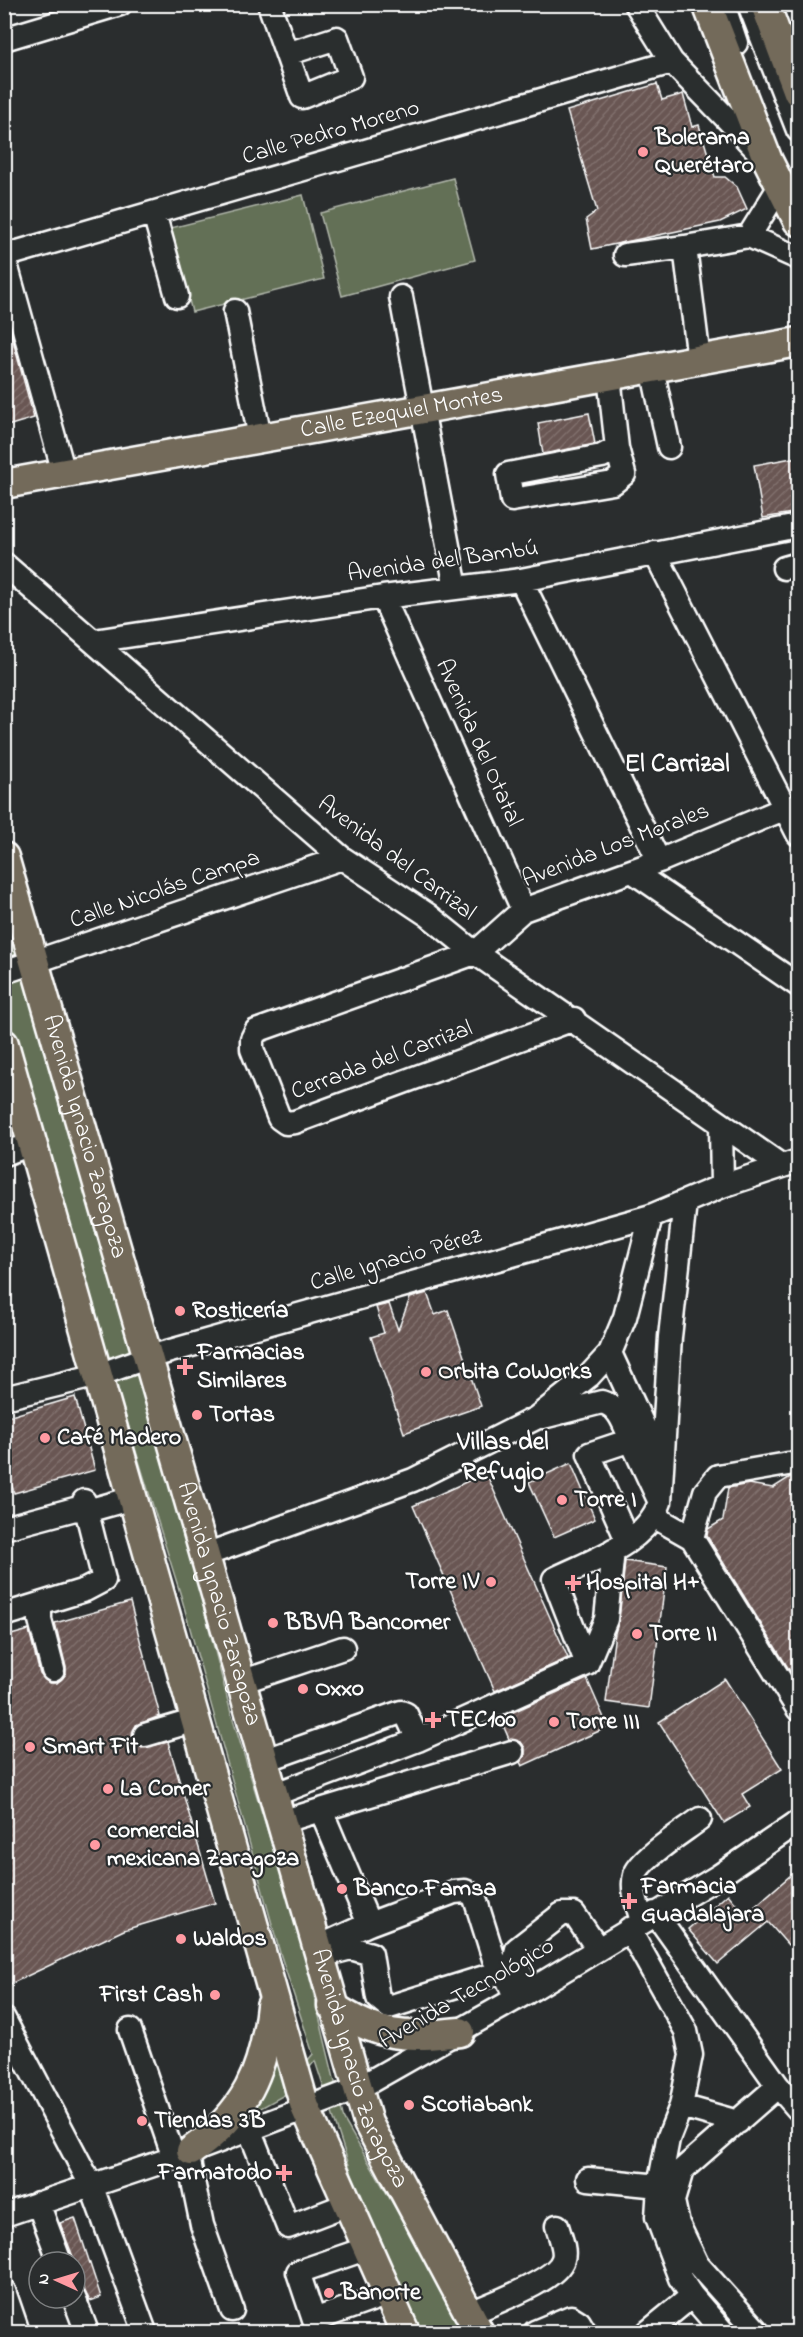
<svg xmlns="http://www.w3.org/2000/svg" width="803" height="2337" viewBox="0 0 803 2337" font-family="'Indie Flower',sans-serif">
	<defs>
		<pattern id="building-hatch" width="6" height="6" patternUnits="userSpaceOnUse" patternTransform="scale(1.5)"><rect width="6" height="6" fill="#695753"/><path d="M-1 1l2-2M0 6l6-6M5 7l2-2" fill="none" stroke="#80706d"/></pattern>
	</defs>
	<rect width="100%" height="100%" fill="#2a2d2e"/>
	<filter id="ink" filterUnits="userSpaceOnUse"><feTurbulence type="fractalNoise" baseFrequency=".0167" numOctaves="2"/><feDisplacementMap in="SourceGraphic" scale="12" xChannelSelector="R" yChannelSelector="G"/><feConvolveMatrix kernelMatrix="1 2 1 2 8 2 1 2 1" color-interpolation-filters="sRGB"/></filter>
	<g filter="url(#ink)">
		<path fill="#636f57" stroke="#b1b7ab" stroke-width="1.5" d="M453,178L475,260L342,296L320,213Z
			M303,195L324,279L192,312L171,228Z
			M4,888L185,1535L231,1713L298,1929L344,2120L468,2332H417L379,2257L315,2061L288,2093L239,2120L277,2038L285,2087L313,2054L280,1953L181,1596L70,1239L5,1006Z"/>
		<path fill="url(#building-hatch)" stroke="#fff" stroke-width="1.5" d="M657,84L662,100L683,94L692,127L699,125L715,177H725L737,187L747,209L720,222L592,249L586,219L597,211L567,111Z
			M4,326H9L34,418L4,427Z
			M589,413L595,444L543,454L538,423Z
			M798,457V512L763,518L754,465Z
			M427,1293L435,1315L448,1310L481,1406L404,1433L371,1337L384,1333L376,1307L389,1304L398,1330L410,1298Z
			M75,1397L95,1470L14,1493L4,1459V1418Z
			M571,1463L595,1519L554,1537L529,1482Z
			M798,1472V1684L707,1536L708,1529L723,1520L728,1488L749,1484L773,1488Z
			M486,1473L568,1658L495,1691L413,1506Z
			M625,1561L667,1567L649,1708L606,1702L615,1633L619,1620Z
			M130,1602L160,1716L136,1725L132,1738L142,1748L168,1742L215,1903L124,1930L4,1987V1637L29,1630L40,1674L49,1683H57L66,1674V1667L55,1623Z
			M587,1679L608,1727L522,1766L520,1762L525,1756V1748L521,1742L509,1739L500,1718Z
			M725,1679L782,1769L742,1794L750,1807L724,1823L659,1722Z
			M798,1869V1936L788,1945L768,1922L718,1964L688,1929L728,1894L745,1915Z
			M75,2218L101,2297L90,2301L83,2288L75,2285V2262L60,2223Z"/>
		<g fill="none" stroke-linecap="round" stroke-linejoin="round">
			<g stroke="#fff" stroke-width="27">
				<path id="minor" d="M269,4L302,97L351,77L337,38L287,54
					M636,4L672,62L764,157
					M723,4L736,43
					M749,4L798,130
					M4,39L120,4
					M154,213L177,296
					M749,236L780,186
					M625,255L685,247
					M4,256L672,62
					M4,257L64,473
					M401,297L456,588
					M235,311L260,438
					M699,360L685,247L749,236L798,258
					M652,368L669,447
					M609,376L617,448L624,474L613,483L512,500L508,474L602,456L617,448
					M655,553L798,834
					M4,564L342,858L428,915L475,953L782,1166
					M784,568L798,564
					M521,580L659,861
					M383,597L523,910
					M94,641L383,597L521,580L798,526
					M632,871L798,985
					M4,972L342,858
					M574,1019L295,1122L286,1123L279,1118L252,1049V1039L256,1031L475,953L523,910L659,861L786,808L798,807
					M721,1125L722,1186
					M4,1154L32,1144
					M610,1353L661,1464
					M4,1398L98,1375L149,1357L651,1216L722,1186L798,1161
					M543,1417L602,1402C620,1407 624,1424 631,1440
					M655,1517L692,1538L798,1709
					M4,1528L75,1509L87,1511L133,1498
					M692,1538L705,1492L718,1476L788,1464
					M627,1540L589,1454L631,1440L659,1500
					M205,1555L413,1480L536,1418L589,1376L610,1353L625,1317L651,1216
					M40,1604V1620L53,1670
					M4,1615L85,1590L104,1580L84,1501
					M587,1664L554,1579C590,1561 646,1544 660,1502L670,1337L685,1202
					M241,1682L343,1648
					M145,1735L196,1720
					M418,1740L587,1664L606,1619L613,1550
					M263,1761L401,1712L406,1714L418,1740L273,1795
					M321,1810L369,1924
					M281,1822L512,1752
					M655,1913L778,2086L798,2109
					M642,1921C638,1907 631,1889 635,1875C639,1859 686,1830 700,1819
					M629,1929L686,2031L691,2055L681,2106L668,2139L659,2186L657,2217L680,2278L692,2296L723,2332
					M316,1948L369,1924L454,1892L465,1891L474,1895L494,1959L504,1971L516,1999
					M324,1955L351,1948L371,1954L378,1998L389,2007L504,1971
					M526,1993L516,1954L517,1949L562,1914H574L598,1949
					M4,2019L91,2185L145,2332
					M130,2030L174,2158
					M681,2106L738,2122
					M249,2129L288,2227L348,2204
					M187,2152L202,2225L232,2310
					M588,2179L659,2186
					M38,2203L60,2262
					M4,2215L174,2158L357,2089L526,1993L719,1876L798,1822
					M368,2248L298,2272L314,2320L388,2294
					M4,2291L18,2332
					M74,2298L87,2332
					M471,2313C492,2303 557,2281 563,2259C566,2250 560,2236 557,2226
					M535,2332L571,2317L579,2322L585,2332
					M648,2332L692,2296
					M758,2332L697,2264L678,2224L673,2201L682,2170L778,2086"/>
			</g>
			<g stroke="#fff" stroke-width="33">
				<g id="major">
					<path d="M707,4L768,161L798,221"/>
					<path d="M765,4L798,92"/>
					<path id="s1" d="M4,484L798,342"/>
					<path id="s2" d="M4,857L368,2123L479,2332"/>
					<path d="M4,1044L305,2107L405,2332"/>
					<path d="M332,2006C379,2038 405,2038 460,2032"/>
					<path d="M191,2151C246,2112 264,2072 271,2006"/>
				</g>
			</g>
			<use href="#minor" stroke="#2a2d2e" stroke-width="22"/>
			<use href="#major" stroke="#736b5a" stroke-width="28"/>
		</g>
	</g>
	<g fill="#ff9aa2" stroke="#2a2d2e" stroke-width="2">
		<circle cx="643" cy="152" r="6"/>
		<circle cx="180" cy="1311" r="6"/>
		<path d="M182 1358h6v6h6v6h-6v6h-6v-6h-6v-6h6z"/>
		<circle cx="426" cy="1372" r="6"/>
		<circle cx="197" cy="1415" r="6"/>
		<circle cx="45" cy="1438" r="6"/>
		<circle cx="562" cy="1500" r="6"/>
		<circle cx="491" cy="1582" r="6"/>
		<path d="M570 1574h6v6h6v6h-6v6h-6v-6h-6v-6h6z"/>
		<circle cx="273" cy="1623" r="6"/>
		<circle cx="637" cy="1634" r="6"/>
		<circle cx="303" cy="1689" r="6"/>
		<path d="M430 1711h6v6h6v6h-6v6h-6v-6h-6v-6h6z"/>
		<circle cx="554" cy="1722" r="6"/>
		<circle cx="30" cy="1747" r="6"/>
		<circle cx="108" cy="1789" r="6"/>
		<circle cx="95" cy="1845" r="6"/>
		<circle cx="342" cy="1889" r="6"/>
		<path d="M626 1892h6v6h6v6h-6v6h-6v-6h-6v-6h6z"/>
		<circle cx="181" cy="1939" r="6"/>
		<circle cx="215" cy="1995" r="6"/>
		<circle cx="409" cy="2105" r="6"/>
		<circle cx="142" cy="2121" r="6"/>
		<path d="M281 2164h6v6h6v6h-6v6h-6v-6h-6v-6h6z"/>
		<circle cx="329" cy="2293" r="6"/>
	</g>
	<g text-anchor="middle" dominant-baseline="central" stroke-width="4.5" stroke-linejoin="round" paint-order="stroke">
		<g font-size="24" fill="#fff" stroke="#2a2d2e">
			<text transform="translate(331 133) rotate(-16)">Calle Pedro Moreno</text>
			<text stroke="none"><textPath href="#s1" startOffset="404">Calle Ezequiel Montes</textPath></text>
			<text transform="translate(443 562) rotate(-8)">Avenida del Bambú</text>
			<text transform="translate(478 743) rotate(66)">Avenida del Otatal</text>
			<text transform="translate(616 846) rotate(-21)">Avenida Los Morales</text>
			<text transform="translate(396 859) rotate(37)">Avenida del Carrizal</text>
			<text transform="translate(165 890) rotate(-19)">Calle Nicolás Campa</text>
			<text transform="translate(382 1061) rotate(-20)">Cerrada del Carrizal</text>
			<text stroke="none"><textPath href="#s2" startOffset="291">Avenida Ignacio Zaragoza</textPath></text>
			<text transform="translate(396 1260) rotate(-16)">Calle Ignacio Pérez</text>
			<text stroke="none"><textPath href="#s2" startOffset="777">Avenida Ignacio Zaragoza</textPath></text>
			<text transform="translate(467 1994) rotate(-30)">Avenida Tecnológico</text>
			<text stroke="none"><textPath href="#s2" startOffset="1263">Avenida Ignacio Zaragoza</textPath></text>
		</g>
		<g font-size="24" font-weight="bold" fill="#fff" stroke="#2a2d2e" text-anchor="start">
			<text x="655" y="138">Bolerama<tspan x="655" dy="28">Querétaro</tspan></text>
			<text x="192" y="1311">Rosticería</text>
			<text x="197" y="1353">Farmacias<tspan x="197" dy="28">Similares</tspan></text>
			<text x="438" y="1372">Orbita CoWorks</text>
			<text x="209" y="1415">Tortas</text>
			<text x="57" y="1438">Café Madero</text>
			<text x="574" y="1500">Torre I</text>
			<text x="479" y="1582" text-anchor="end">Torre IV</text>
			<text x="586" y="1583">Hospital H+</text>
			<text x="285" y="1623">BBVA Bancomer</text>
			<text x="649" y="1634">Torre II</text>
			<text x="315" y="1689">Oxxo</text>
			<text x="446" y="1720">TEC100</text>
			<text x="566" y="1722">Torre III</text>
			<text x="42" y="1747">Smart Fit</text>
			<text x="120" y="1789">La Comer</text>
			<text x="107" y="1831">comercial<tspan x="107" dy="28">mexicana Zaragoza</tspan></text>
			<text x="641" y="1887">Farmacia<tspan x="641" dy="28">Guadalajara</tspan></text>
			<text x="354" y="1889">Banco Famsa</text>
			<text x="193" y="1939">Waldos</text>
			<text x="203" y="1995" text-anchor="end">First Cash</text>
			<text x="421" y="2105">Scotiabank</text>
			<text x="154" y="2121">Tiendas 3B</text>
			<text x="272" y="2173" text-anchor="end">Farmatodo</text>
			<text x="341" y="2293">Banorte</text>
		</g>
		<g font-size="26" font-weight="bold" fill="#fff" stroke="#2a2d2e">
			<text x="677" y="765">El Carrizal</text>
			<text x="503" y="1443">Villas del<tspan x="503" dy="30">Refugio</tspan></text>
		</g>
	</g>
	<rect width="803" height="2337" fill="none" stroke="#2a2d2e" stroke-width="24"/>
	<rect x="12" y="12" width="779" height="2313" fill="none" stroke="#fff" stroke-width="2" filter="url(#ink)"/>
	<g transform="translate(57 2280) rotate(274)"><circle r="28" fill="#2a2d2e" stroke="#7f8182" stroke-width="1.5"/>
	<path d="M0-4.5L10 22L0 15L-10 22Z" fill="#ff9aa2"/>
	<text y="-9" font-size="16" font-weight="bold" text-anchor="middle" fill="#ffffff">N</text>
	</g>
</svg>
